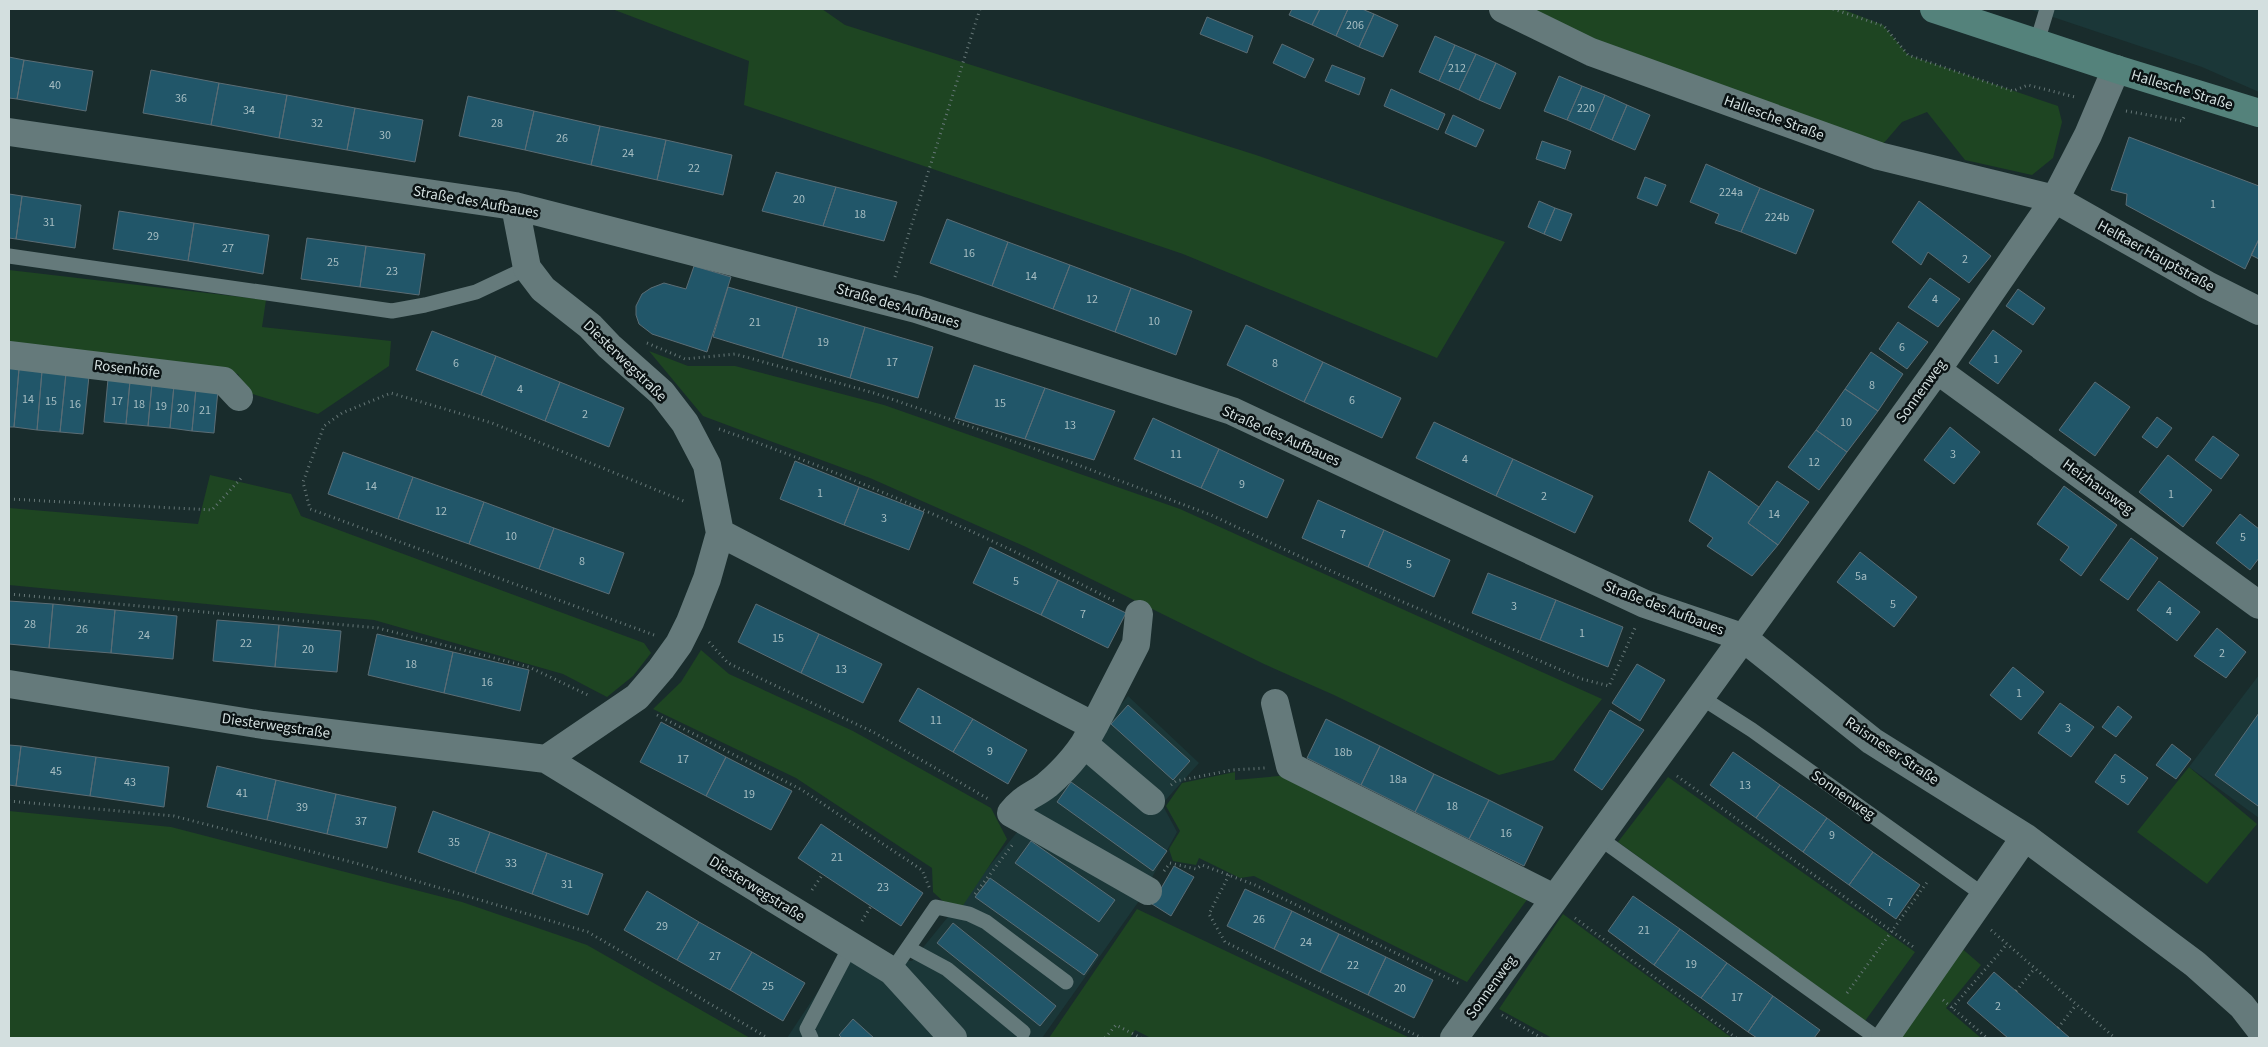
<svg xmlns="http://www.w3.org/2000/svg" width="2268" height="1047" viewBox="0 0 2268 1047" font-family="'Source Sans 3',sans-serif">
	<rect width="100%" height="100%" fill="#192c2c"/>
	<path fill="#1b3738" d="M2029,9H2259V92L2202,67Z
		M2259,675V818L2189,767Z
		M1128,696L1199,763L1162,804L1177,832L1139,901L1042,1038H787L840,958L912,961Z"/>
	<path fill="#1e4522" d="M612,9H822L845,25L1256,155L1505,242L1437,358L1183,254L744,105L749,61Z
		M1530,9H1842L1883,25L1908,55L2058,106L2062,122L2053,158L2032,175L1965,160L1927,112L1902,122L1883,144L1632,59Z
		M9,270L266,300L262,327L391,341L389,366L318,414L246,392L238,374L9,345Z
		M649,351L688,366H735L884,405L1180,509L1602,699L1554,760L1499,775L1334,695L1264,664L1026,547L870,478L703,416Z
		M210,475L291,494L301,516L644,643L651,653L633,676L607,697L563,674L374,620L9,585V508L198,524Z
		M701,650L729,674L853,731L991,808L1007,839L962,907L945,903L933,892L932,868L796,778L653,709L681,682Z
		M2189,767L2257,824L2207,884L2137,832Z
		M1235,772V780L1290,775L1529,897L1467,982L1254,876L1240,878L1199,858L1196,865L1173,861L1169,849L1180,831L1166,806L1182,783Z
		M1668,777L1915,952L1865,1021L1618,842Z
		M9,811L171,827L462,902L587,945L750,1038H9Z
		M1137,909L1410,1038H1151L1135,1030L1130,1038H1049Z
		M1563,914L1732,1038H1552L1499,1009Z
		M1959,946L1981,965L1946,1008L1981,1038H1896Z"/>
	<path fill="#215669" stroke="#5b6d75" d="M1292,9H1320L1312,25L1289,15Z
		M1320,9H1348L1336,36L1312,25Z
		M1348,9H1362L1374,14L1359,47L1336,36Z
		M1374,14L1398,25L1383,57L1359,47Z
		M1207,17L1253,36L1247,53L1200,34Z
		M1435,36L1455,45L1439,81L1419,72Z
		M1282,44L1314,59L1305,78L1273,63Z
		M1455,45L1476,54L1459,90L1439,81Z
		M1476,54L1496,63L1479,100L1459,90Z
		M9,57L24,60L17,99L9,98Z
		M24,60L93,71L86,111L17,99Z
		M1496,63L1516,73L1500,109L1479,100Z
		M1332,65L1365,78L1359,95L1325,81Z
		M151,70L219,83L211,125L143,113Z
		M1559,76L1582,86L1567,120L1544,111Z
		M219,83L287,95L279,138L211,125Z
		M1582,86L1605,95L1590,130L1567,120Z
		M1391,89L1445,114L1438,130L1384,106Z
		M287,95L355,108L347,150L279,138Z
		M1605,95L1627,105L1612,140L1590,130Z
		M468,96L534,111L525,150L459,136Z
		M1627,105L1650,115L1635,150L1612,140Z
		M355,108L423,120L415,162L347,150Z
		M534,111L600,126L591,165L525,150Z
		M1453,115L1484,130L1476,147L1445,133Z
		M600,126L666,140L657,180L591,165Z
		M2129,137L2259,186V239L2245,269L2126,205L2127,194L2111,190Z
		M666,140L732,155L723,195L657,180Z
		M1542,141L1571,151L1565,169L1536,159Z
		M1706,164L1760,188L1741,232L1715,223L1719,214L1690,202Z
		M776,172L836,187L823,226L762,211Z
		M1645,177L1666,185L1657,206L1637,198Z
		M836,187L897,202L884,241L823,226Z
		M1760,188L1814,210L1796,254L1741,232Z
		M9,194L22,196L16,239L9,238Z
		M22,196L81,205L75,248L16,239Z
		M1539,201L1555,208L1544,234L1528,227Z
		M1919,201L1991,256L1969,283L1928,252L1921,265L1892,242Z
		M1555,208L1572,214L1561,241L1544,234Z
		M119,211L194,223L188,261L113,249Z
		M947,219L1008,242L992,286L930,263Z
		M194,223L269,235L263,274L188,261Z
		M307,238L366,246L360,287L301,279Z
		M2259,239V259L2251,255Z
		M1008,242L1070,265L1053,309L992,286Z
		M366,246L425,254L419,295L360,287Z
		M1070,265L1131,288L1115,332L1053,309Z
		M694,266L731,277L707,352L652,334L639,324L636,315V306L642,294L651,288L664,283L686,289Z
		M1930,278L1960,299L1938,327L1908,307Z
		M728,287L797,307L782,358L713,337Z
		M1131,288L1192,311L1176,355L1115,332Z
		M2018,289L2045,308L2033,325L2006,306Z
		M797,307L865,327L850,378L782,358Z
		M1898,322L1928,342L1907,369L1879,349Z
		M1246,325L1323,362L1304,402L1227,365Z
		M865,327L933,347L918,398L850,378Z
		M1993,330L2022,351L1998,384L1969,363Z
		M432,331L496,356L481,395L416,370Z
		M1871,352L1903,374L1878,411L1845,389Z
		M496,356L560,382L545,421L481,395Z
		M1323,362L1401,398L1382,438L1304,402Z
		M974,365L1045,388L1025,439L955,418Z
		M9,368L19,369L14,427H9Z
		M19,369L42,371L37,430L14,427Z
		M42,371L66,373L60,432L37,430Z
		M66,373L89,376L83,434L60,432Z
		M108,379L130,381L126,424L104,422Z
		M130,381L152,383L148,426L126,424Z
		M560,382L624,408L609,447L545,421Z
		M2095,382L2130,407L2095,456L2059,430Z
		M152,383L174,385L170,428L148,426Z
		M174,385L196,388L192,431L170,428Z
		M196,388L218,390L214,433L192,431Z
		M1045,388L1115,411L1094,460L1025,439Z
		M1845,389L1878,411L1847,452L1816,430Z
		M2157,417L2172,428L2157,448L2142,437Z
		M1153,418L1219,449L1201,488L1134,459Z
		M1434,422L1513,459L1496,496L1416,458Z
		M1950,427L1980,452L1954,484L1924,460Z
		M1816,430L1847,452L1819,490L1788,467Z
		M2213,436L2239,455L2221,479L2195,460Z
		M1219,449L1284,480L1267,518L1201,488Z
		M343,452L413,477L398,519L328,494Z
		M2168,455L2212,490L2183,527L2139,492Z
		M1513,459L1593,496L1575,533L1496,496Z
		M795,461L859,487L844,525L780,499Z
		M1709,471L1759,507L1748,523L1778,545L1752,576L1707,546L1713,538L1689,521Z
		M413,477L484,502L469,544L398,519Z
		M1777,481L1809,502L1778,545L1748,523Z
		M2064,486L2117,525L2081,576L2060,560L2069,547L2037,524Z
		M859,487L924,512L909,550L844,525Z
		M1318,500L1384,530L1368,567L1302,538Z
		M484,502L554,528L539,569L469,544Z
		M2240,514L2259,529V558L2250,570L2216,543Z
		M554,528L624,553L609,594L539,569Z
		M1384,530L1450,560L1434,597L1368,567Z
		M2131,538L2158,558L2128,600L2100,580Z
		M990,547L1058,580L1041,615L973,583Z
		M1860,552L1917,597L1894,627L1837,582Z
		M1488,573L1556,600L1540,640L1472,613Z
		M1058,580L1126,613L1108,648L1041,615Z
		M2159,581L2200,612L2177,641L2137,610Z
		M1556,600L1623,627L1608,667L1540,640Z
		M9,601L53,604L49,648L9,644Z
		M53,604L115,610L111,653L49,648Z
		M756,604L819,634L801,673L738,642Z
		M115,610L177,616L173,659L111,653Z
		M217,620L279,625L275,667L213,661Z
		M279,625L341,631L337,672L275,667Z
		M2217,628L2246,652L2226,678L2194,656Z
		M377,634L453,652L444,693L368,675Z
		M819,634L882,664L863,703L801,673Z
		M453,652L529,670L520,711L444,693Z
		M1637,664L1665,680L1640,721L1612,703Z
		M2013,667L2044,692L2021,720L1990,695Z
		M918,688L973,719L953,752L899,721Z
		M2060,703L2094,727L2071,757L2038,733Z
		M1128,705L1190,761L1173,780L1111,724Z
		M2118,706L2132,717L2116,737L2102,727Z
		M1610,710L1644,730L1602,790L1574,770Z
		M2259,713V804L2258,806L2215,775Z
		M973,719L1027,750L1008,784L953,752Z
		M1326,719L1380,746L1361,785L1307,758Z
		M661,722L726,757L706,796L640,762Z
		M2172,744L2191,759L2176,779L2156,765Z
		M9,745L21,746L16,786L9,785Z
		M21,746L96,757L90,796L16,786Z
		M1380,746L1434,774L1415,812L1361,785Z
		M1733,752L1780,785L1756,818L1710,785Z
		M2115,754L2148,778L2128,805L2095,782Z
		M96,757L169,767L164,807L90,796Z
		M726,757L792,791L771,830L706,796Z
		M217,766L276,780L267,820L207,807Z
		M1434,774L1489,800L1469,839L1415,812Z
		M276,780L336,794L327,834L267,820Z
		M1071,782L1167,851L1153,871L1057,802Z
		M1780,785L1827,818L1803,852L1756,818Z
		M336,794L396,807L387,848L327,834Z
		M1489,800L1543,827L1524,866L1469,839Z
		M433,811L490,832L475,873L418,852Z
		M1827,818L1873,852L1849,885L1803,852Z
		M821,824L923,893L901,926L798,858Z
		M490,832L547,853L532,894L475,873Z
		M1031,841L1115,900L1099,922L1015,863Z
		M1873,852L1920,885L1896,919L1849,885Z
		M547,853L603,874L588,915L532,894Z
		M1174,866L1194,877L1171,916L1152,904Z
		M990,878L1098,955L1084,975L975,897Z
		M1245,889L1292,911L1274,949L1227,926Z
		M647,891L699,922L677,960L624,930Z
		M1633,896L1680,929L1654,965L1608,931Z
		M1292,911L1339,934L1320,972L1274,949Z
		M699,922L752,952L730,990L677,960Z
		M953,923L1056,1006L1040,1026L937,943Z
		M1680,929L1727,963L1701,998L1654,965Z
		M1339,934L1386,957L1368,995L1320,972Z
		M752,952L805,983L783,1021L730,990Z
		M1386,957L1433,980L1414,1018L1368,995Z
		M1727,963L1773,996L1748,1032L1701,998Z
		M1994,972L2016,991L2070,1038H2008L1967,1003Z
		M1773,996L1820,1030L1814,1038H1757L1748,1032Z
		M853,1019L874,1038H842L839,1035Z"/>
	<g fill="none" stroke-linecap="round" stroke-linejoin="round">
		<path stroke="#677" stroke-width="3" stroke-dasharray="1 4" stroke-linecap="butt" d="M1833,9L1884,26L1908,55L2013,91L2028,85L2075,97
			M2126,111L2182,121L2184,117
			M895,277L980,9
			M647,343L685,359L735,354L874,393L1038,450L1211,515L1331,571L1582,679L1609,686L1635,628
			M719,429C856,477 988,536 1116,602
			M9,499L212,510L243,476
			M9,594L378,628L529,667L590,696
			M654,635L310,509L303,482L324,426L342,413L391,393L492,423L686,502
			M709,642L728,663L875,733L990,800
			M657,715L802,790L922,870L930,889
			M1677,776L1915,948
			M1171,785L1176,781L1232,770L1265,768
			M9,801L174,816L359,864L588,932L768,1038
			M1164,871L1170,863L1196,869L1202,865L1255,885L1460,984
			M1229,875L1209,914L1225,942L1422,1038
			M812,890L823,874
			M975,894L1013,844
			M1575,918L1736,1038
			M862,921L871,906
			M1991,930L2115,1038
			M2016,991L2035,968
			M1847,993L1928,881
			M1943,1000L1987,1038
			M1952,1008L2007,944
			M1502,1015L1542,1038
			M2058,1028L2076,1005
			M1105,1038L1116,1025L1141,1038"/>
		<path stroke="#657a7b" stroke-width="15" d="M2037,42L2047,9
			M9,256L392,311L425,305L476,292L527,268
			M1699,696L1752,730L1985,896
			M1598,837L1877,1038
			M908,948L947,969L1023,1032
			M892,971L936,907L969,914L986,922L1066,982
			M811,1038L807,1029L850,947"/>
		<path stroke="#657a7b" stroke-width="28" d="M1503,9L1591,52L1879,156L2055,199L2207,285L2259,311
			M9,132L515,206L916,309L1232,411L1645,604L1742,637L1872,741L2025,837L2195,964L2242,1006L2259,1028
			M515,206L527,268L543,289L590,326L609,346L662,393L685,423L707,465L720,533L707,579L690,622L679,644L661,669L637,697L546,759
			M9,355L224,381L239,397
			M1937,370L2259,605
			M720,533L1094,726L1084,744L1151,801
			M9,684L263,725L546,759L892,971L953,1038
			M1275,703L1290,766L1554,898
			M1094,726L1136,644L1139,614
			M1084,744C1074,759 1061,773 1047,785C1033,796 1023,797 1011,813L1148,891
			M1454,1038L1937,370L2055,199L2088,135L2116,69
			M1885,1038L2025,837"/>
		<path stroke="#54827b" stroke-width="28" d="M1934,9L2116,69L2259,113"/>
	</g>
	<g text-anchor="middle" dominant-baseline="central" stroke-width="5" stroke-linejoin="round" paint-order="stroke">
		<g font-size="12" fill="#a6bdc2">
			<text x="1355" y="25">206</text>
			<text x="1457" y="68">212</text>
			<text x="55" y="85">40</text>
			<text x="181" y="98">36</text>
			<text x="1586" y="108">220</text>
			<text x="249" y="110">34</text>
			<text x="317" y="123">32</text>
			<text x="497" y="123">28</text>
			<text x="385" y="135">30</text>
			<text x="562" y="138">26</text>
			<text x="628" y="153">24</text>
			<text x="694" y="168">22</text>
			<text x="1731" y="192">224a</text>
			<text x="799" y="199">20</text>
			<text x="2213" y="204">1</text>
			<text x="860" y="214">18</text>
			<text x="1777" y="217">224b</text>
			<text x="49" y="222">31</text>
			<text x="153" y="236">29</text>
			<text x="228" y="248">27</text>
			<text x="969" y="253">16</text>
			<text x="1965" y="259">2</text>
			<text x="333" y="262">25</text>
			<text x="392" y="271">23</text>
			<text x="1031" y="276">14</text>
			<text x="1092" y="299">12</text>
			<text x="1935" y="299">4</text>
			<text x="1154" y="321">10</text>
			<text x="755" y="322">21</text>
			<text x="823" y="342">19</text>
			<text x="1902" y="347">6</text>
			<text x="1996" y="359">1</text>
			<text x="892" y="362">17</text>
			<text x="456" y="363">6</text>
			<text x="1275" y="363">8</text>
			<text x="1872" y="385">8</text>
			<text x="520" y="389">4</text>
			<text x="28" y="399">14</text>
			<text x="1352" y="400">6</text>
			<text x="51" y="401">15</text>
			<text x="117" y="401">17</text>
			<text x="1000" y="403">15</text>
			<text x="75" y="404">16</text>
			<text x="139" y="404">18</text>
			<text x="161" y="406">19</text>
			<text x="183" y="408">20</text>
			<text x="205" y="410">21</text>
			<text x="585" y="414">2</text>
			<text x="1846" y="422">10</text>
			<text x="1070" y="425">13</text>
			<text x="1176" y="454">11</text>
			<text x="1953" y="454">3</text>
			<text x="1465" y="459">4</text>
			<text x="1814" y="462">12</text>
			<text x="1242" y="484">9</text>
			<text x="371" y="486">14</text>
			<text x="820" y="493">1</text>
			<text x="2171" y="494">1</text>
			<text x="1544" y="496">2</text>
			<text x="441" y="511">12</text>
			<text x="1774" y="514">14</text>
			<text x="884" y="518">3</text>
			<text x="1343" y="534">7</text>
			<text x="511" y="536">10</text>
			<text x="2243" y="537">5</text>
			<text x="582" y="561">8</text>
			<text x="1409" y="564">5</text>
			<text x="1861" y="576">5a</text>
			<text x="1016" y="581">5</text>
			<text x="1893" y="604">5</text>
			<text x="1514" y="606">3</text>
			<text x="2169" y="611">4</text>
			<text x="1083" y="614">7</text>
			<text x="30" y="624">28</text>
			<text x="82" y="629">26</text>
			<text x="1582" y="633">1</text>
			<text x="144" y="635">24</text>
			<text x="778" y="638">15</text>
			<text x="246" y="643">22</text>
			<text x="308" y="649">20</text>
			<text x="2222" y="653">2</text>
			<text x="411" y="664">18</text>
			<text x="841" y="669">13</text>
			<text x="487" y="682">16</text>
			<text x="2019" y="693">1</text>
			<text x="936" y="720">11</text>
			<text x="2068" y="728">3</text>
			<text x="990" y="751">9</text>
			<text x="1343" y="752">18b</text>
			<text x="683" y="759">17</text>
			<text x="56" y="771">45</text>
			<text x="1398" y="779">18a</text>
			<text x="2123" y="779">5</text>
			<text x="130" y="782">43</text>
			<text x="1745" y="785">13</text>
			<text x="242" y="793">41</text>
			<text x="749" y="794">19</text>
			<text x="1452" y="806">18</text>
			<text x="302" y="807">39</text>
			<text x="361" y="821">37</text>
			<text x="1506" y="833">16</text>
			<text x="1832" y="835">9</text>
			<text x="454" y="842">35</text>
			<text x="837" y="857">21</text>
			<text x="511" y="863">33</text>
			<text x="567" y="884">31</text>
			<text x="883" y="887">23</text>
			<text x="1890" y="902">7</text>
			<text x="1259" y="919">26</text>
			<text x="662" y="926">29</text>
			<text x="1644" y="930">21</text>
			<text x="1306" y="942">24</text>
			<text x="715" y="956">27</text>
			<text x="1691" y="964">19</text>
			<text x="1353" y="965">22</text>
			<text x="768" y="986">25</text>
			<text x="1400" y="988">20</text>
			<text x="1737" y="997">17</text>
			<text x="1998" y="1006">2</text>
		</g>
		<g font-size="15" fill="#d3dfdf" stroke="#0a1213">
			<text transform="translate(2182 90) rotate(17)">Hallesche Straße</text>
			<text transform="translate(1774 118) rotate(20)">Hallesche Straße</text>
			<text transform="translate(476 202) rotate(10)">Straße des Aufbaues</text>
			<text transform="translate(2156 256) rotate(29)">Helftaer Hauptstraße</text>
			<text transform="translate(898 306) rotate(16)">Straße des Aufbaues</text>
			<text transform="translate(625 361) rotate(44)">Diesterwegstraße</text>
			<text transform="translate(127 369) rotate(7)">Rosenhöfe</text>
			<text transform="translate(1921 391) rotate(-54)">Sonnenweg</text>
			<text transform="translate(1281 436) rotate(24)">Straße des Aufbaues</text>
			<text transform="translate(2098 487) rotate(36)">Heizhausweg</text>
			<text transform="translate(1664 608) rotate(21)">Straße des Aufbaues</text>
			<text transform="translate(276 726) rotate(8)">Diesterwegstraße</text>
			<text transform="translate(1892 751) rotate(34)">Raismeser Straße</text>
			<text transform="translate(1843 795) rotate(35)">Sonnenweg</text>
			<text transform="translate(757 889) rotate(32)">Diesterwegstraße</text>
			<text transform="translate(1491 987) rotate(-54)">Sonnenweg</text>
		</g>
	</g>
	<rect width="2268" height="1047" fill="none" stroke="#d3dfdf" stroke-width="20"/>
</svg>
